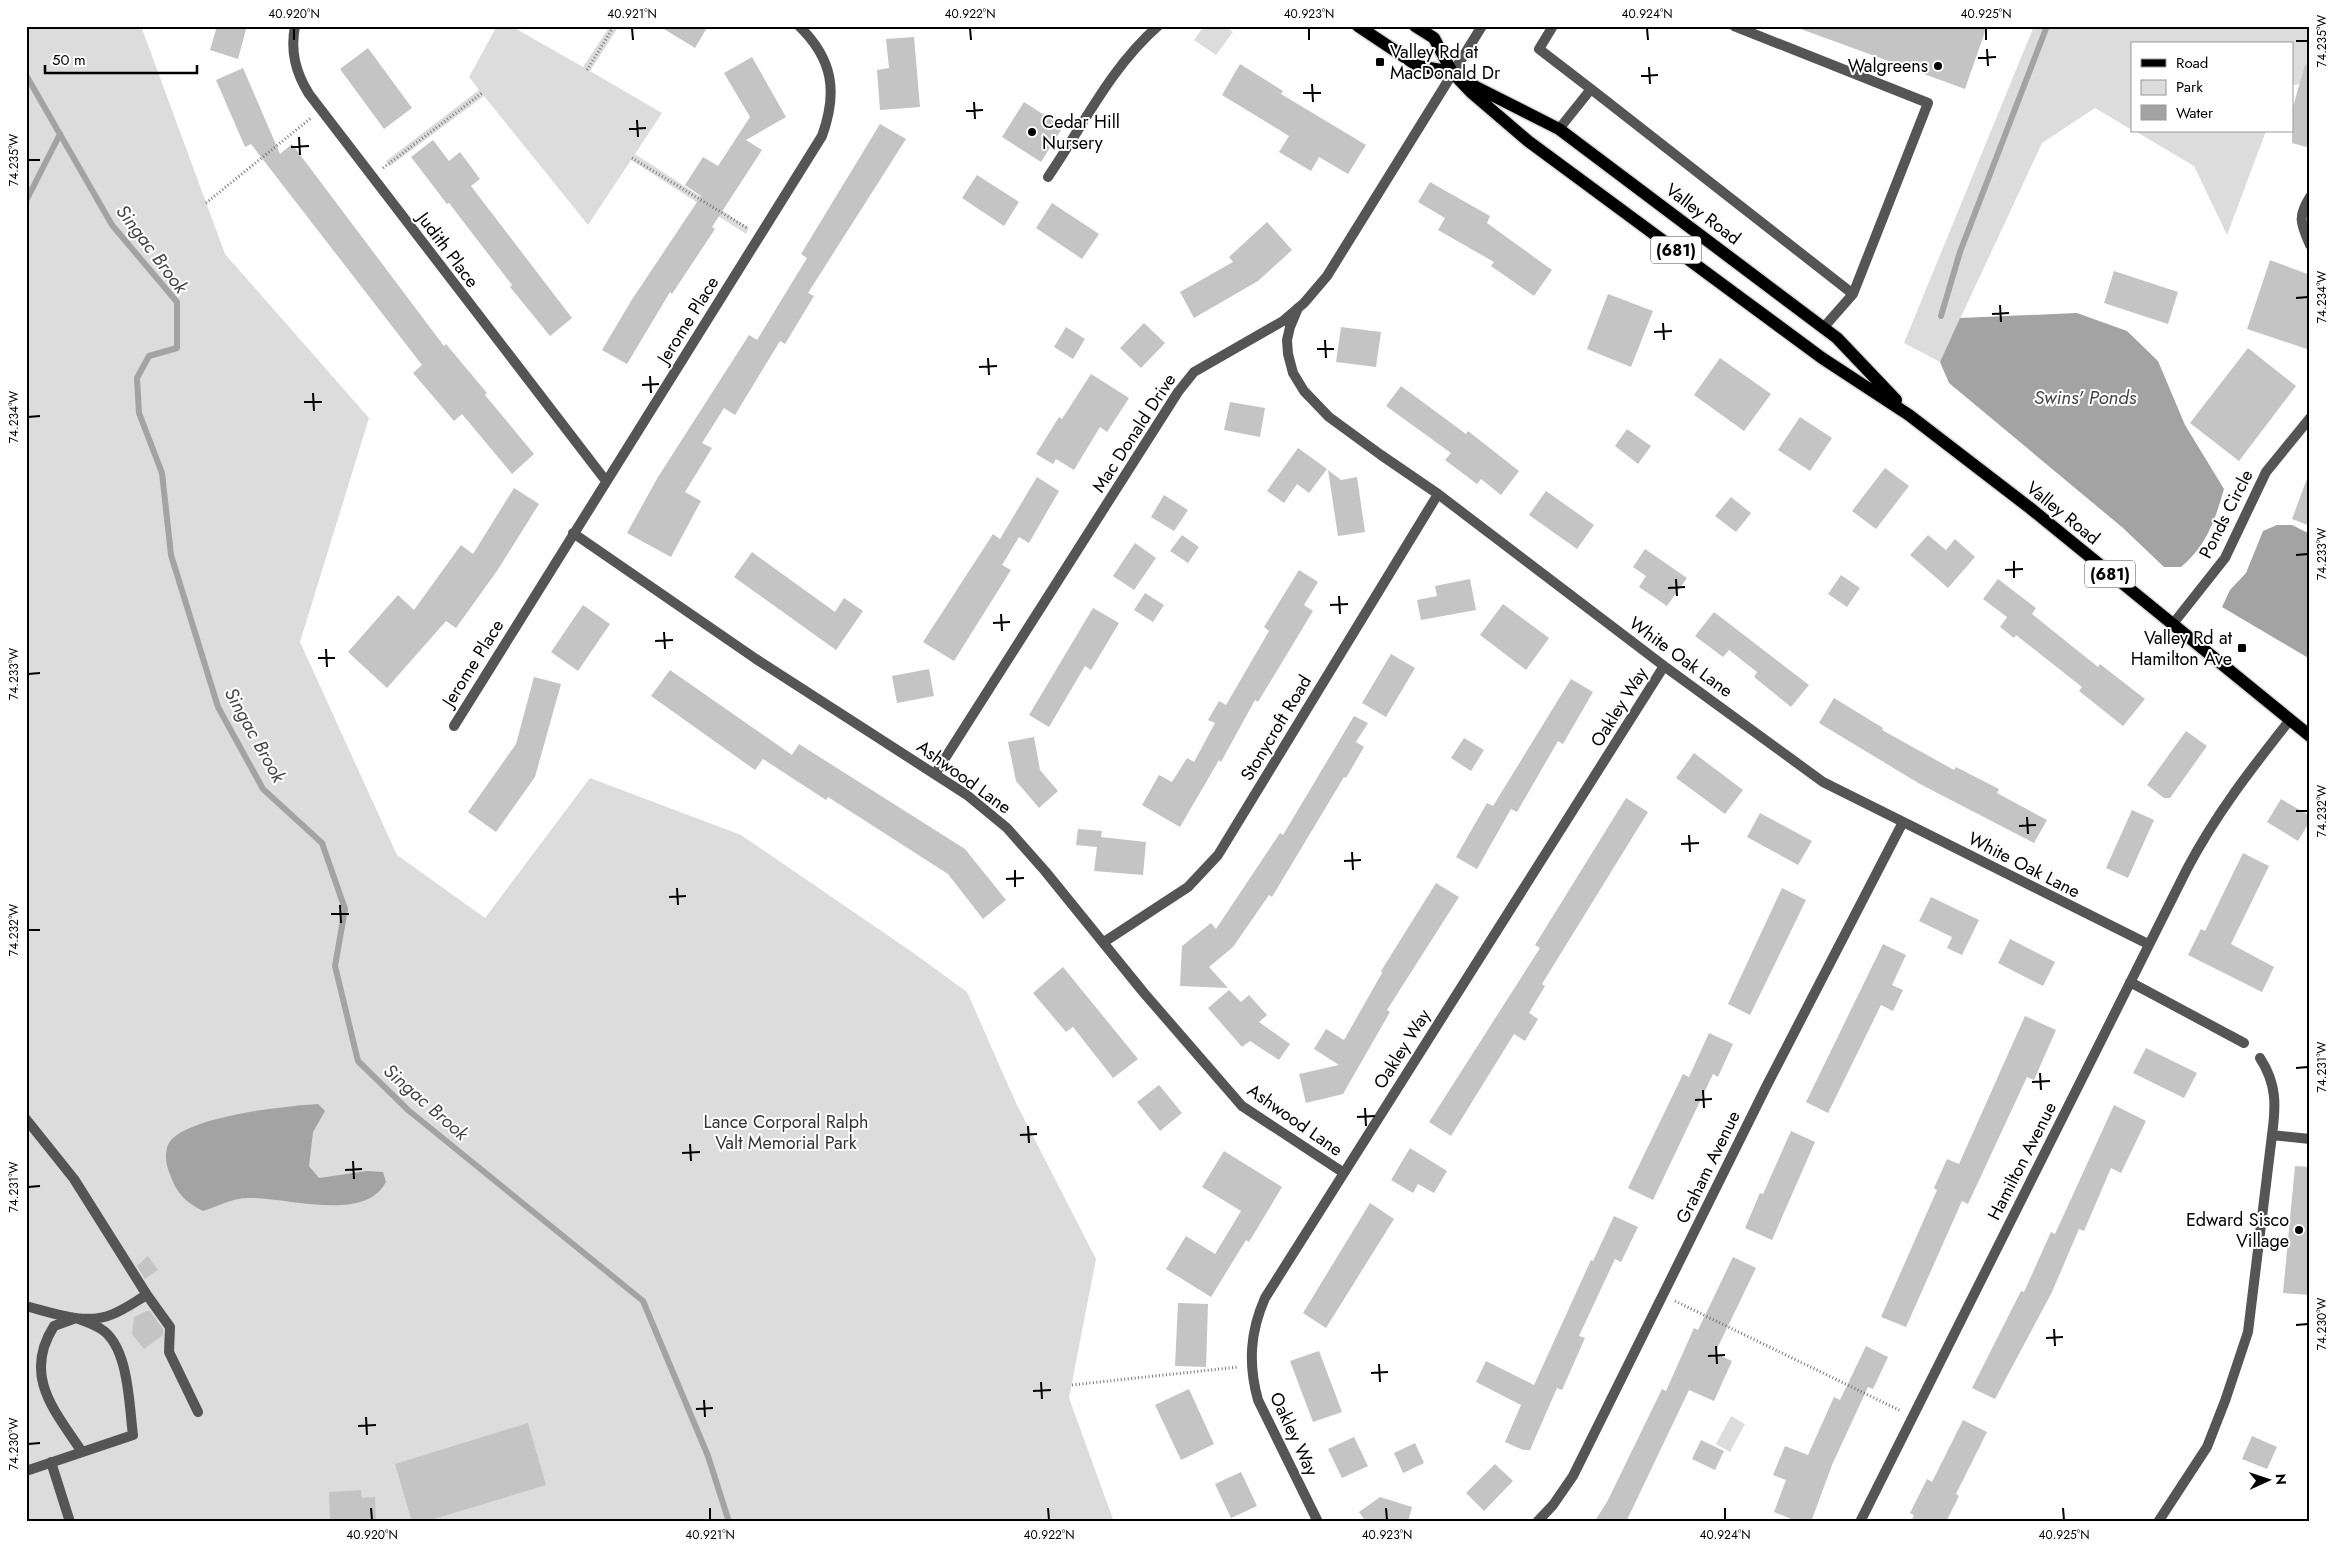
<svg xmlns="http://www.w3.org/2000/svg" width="2336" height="1548" viewBox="0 0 2336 1548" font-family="Jost,sans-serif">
	<rect width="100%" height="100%" fill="#fff"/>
	<path fill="#dcdcdc" d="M26,26H141L225,254L369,418L300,642L397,855L485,918L590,778L741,835L912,952L967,992L1016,1103L1096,1259L1069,1398L1114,1522H26Z
		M497,26H511L583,67L610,26H619L590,71L662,113L635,154L749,228L746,234L631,160L588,225L484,96L390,166L386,161L479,90L469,77Z
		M1204,26H1225L1233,32L1216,55L1194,40Z
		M2034,26H2310V83L2292,85V44H2132V130L2095,108L2042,143L1940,362L1904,343Z
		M2135,131H2266L2227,235L2194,166Z
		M1731,1416L1745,1424L1730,1452L1716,1444Z"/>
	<path fill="#a3a3a3" d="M2077,313L2127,331L2158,361L2185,425L2224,489C2215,520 2207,545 2181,567H2164L2123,528L1949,383L1940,362L1960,318Z
		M2277,525H2292L2310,534V659L2222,607L2230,590L2246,573L2263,531Z
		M318,1104L325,1111L313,1132L309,1166L319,1178L367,1171L383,1172L386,1182C364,1224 285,1196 247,1198C233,1198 216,1207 203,1211C182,1200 176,1192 168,1169C165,1160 165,1147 171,1140C193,1116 285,1106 318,1104Z"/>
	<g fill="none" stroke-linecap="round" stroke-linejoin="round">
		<path stroke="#a3a3a3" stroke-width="6" d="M26,75L112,225L177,302V348L149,356L137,378L139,413L162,473L171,555L218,707L263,789L322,843L345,909L335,966L358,1061L408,1110L643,1301L708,1456L729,1522
			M26,201L60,134
			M1941,316L1960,252L2047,26"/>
	</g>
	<path fill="#c4c4c4" d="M217,26H247L238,59L210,50Z
		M659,26H708L695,48Z
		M1798,26H1987L1965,89L1798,28Z
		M914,37L920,107L880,110L877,70L889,68L886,39Z
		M368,48L412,108L384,129L340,69Z
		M752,57L786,117L746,140L762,150L712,227L715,229L672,294L670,292L627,364L602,350L631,301L701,196L685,185L703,157L718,166L750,117L724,73Z
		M1240,64L1283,91L1281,94L1366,145L1348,174L1319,157L1311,171L1279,152L1289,136L1222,95Z
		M2305,65L2310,66V148L2292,143V110Z
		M243,68L280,154L292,144L444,346L446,344L487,393L485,395L534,454L512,474L462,414L454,421L413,373L422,365L251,144L245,147L216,80Z
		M1024,102L1063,127L1041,162L1002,137Z
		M880,124L906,139L808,293L814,296L785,344L780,341L735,415L724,408L702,443L712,448L685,492L701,501L671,557L627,533L658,477L749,335L757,340L807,258L801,254Z
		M433,140L449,161L460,152L480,179L471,186L572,318L550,336L510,287L512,285L449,203L447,204L411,157Z
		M977,175L1019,202L1004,226L962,198Z
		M1430,182L1490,216L1487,223L1552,270L1534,296L1491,266L1494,262L1438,230L1445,218L1418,202Z
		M1052,203L1099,234L1082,259L1036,228Z
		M1267,222L1292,250L1258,281L1194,318L1180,292L1233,262L1229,257Z
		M2270,260L2310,275V339L2307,349L2247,329Z
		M2114,271L2178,292L2168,324L2104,303Z
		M1608,294L1653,311L1631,367L1587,349Z
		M1144,323L1165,343L1141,368L1120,348Z
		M1066,327L1085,339L1073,359L1054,347Z
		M1341,327L1381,332L1376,367L1336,362Z
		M2248,348L2296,386L2239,461L2190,423Z
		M1720,358L1771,394L1744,431L1694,395Z
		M1091,374L1129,398L1107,432L1100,427L1074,470L1056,459L1053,464L1036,454L1059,417L1062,419Z
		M1401,386L1466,434L1468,431L1519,471L1501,495L1481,479L1477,484L1445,460L1451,453L1386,406Z
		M1230,402L1265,408L1260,437L1224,430Z
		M1800,417L1832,438L1810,471L1778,450Z
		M1627,429L1651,446L1638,464L1615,446Z
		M1298,448L1327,469L1309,493L1297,484L1284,503L1267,491Z
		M1885,468L1909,486L1876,529L1852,511Z
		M1328,470L1341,480L1357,477L1365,532L1338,536Z
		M2308,476H2310V526L2292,519Z
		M1037,477L1059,491L1029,543L1019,537L1002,565L1011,570L954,661L923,642L993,534L1000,539Z
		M514,488L539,504L497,571L456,628L446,621L387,688L348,652L398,595L414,610L461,545L473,554Z
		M1546,491L1594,525L1577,549L1529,515Z
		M1164,495L1188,510L1174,531L1151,517Z
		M1731,497L1751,513L1736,532L1715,516Z
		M1182,535L1199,547L1188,563L1170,551Z
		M1928,535L1946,550L1955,539L1975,557L1948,588L1910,555Z
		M1135,543L1156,558L1134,590L1113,576Z
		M1645,549L1687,578L1667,606L1639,587L1646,576L1633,567Z
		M752,552L835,612L844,598L863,611L836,650L734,577Z
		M1299,570L1318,582L1304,605L1313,611L1258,702L1255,700L1221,762L1219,760L1180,827L1142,805L1159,775L1172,782L1187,758L1194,762L1215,723L1208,720L1219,701L1226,705L1269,631L1264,627Z
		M1841,575L1860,588L1847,607L1828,594Z
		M1470,579L1476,610L1421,620L1417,600L1437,596L1435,586Z
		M1998,579L2036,608L2032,614L2098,667L2100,664L2145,699L2123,726L2079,691L2082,687L2016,635L2014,638L2000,627L2007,617L1983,599Z
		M1145,593L1164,605L1153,622L1134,610Z
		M1503,604L1549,638L1526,670L1480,635Z
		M583,605L610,624L578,671L551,652Z
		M1093,608L1119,623L1091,670L1085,666L1049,727L1029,715Z
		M1714,612L1809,685L1791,707L1754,677L1757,672L1729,650L1723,657L1695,636Z
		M1391,654L1415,668L1386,717L1362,703Z
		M929,669L934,696L897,703L892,676Z
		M670,670L792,755L799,744L965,849L1006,900L983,919L948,874L828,797L826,800L763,759L755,770L651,696Z
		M534,677L561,684L535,777L496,832L468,812L516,744Z
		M1571,679L1593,692L1563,744L1558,741L1517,812L1511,809L1477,869L1456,857L1487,803L1493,806Z
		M1834,698L1883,728L1882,730L1954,770L1956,767L1999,789L1997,793L2047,820L2034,843L1920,784L1819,723Z
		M1354,716L1368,723L1356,742L1364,747L1346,778L1344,777L1272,897L1269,895L1233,947L1209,967L1228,988L1180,986L1182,946L1211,923L1216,929L1280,833L1283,835Z
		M2186,731L2207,746L2170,798H2164L2147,785Z
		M1034,737L1040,770L1058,791L1039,808L1016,781L1008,742Z
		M1464,738L1484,750L1471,771L1451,758Z
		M1694,753L1743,790L1725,814L1676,778Z
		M1626,798L1648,812L1542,984L1545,986L1529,1013L1538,1019L1525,1041L1514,1034L1451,1136L1429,1122L1540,948L1535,945Z
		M2281,799L2310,816V821L2298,841L2267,822Z
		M2132,810L2154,820L2128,878L2106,868Z
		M1760,813L1812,841L1798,865L1747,837Z
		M1078,829L1102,831L1101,837L1146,842L1143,875L1094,871L1097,847L1076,845Z
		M2243,853L2269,866L2231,944L2274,967L2262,992L2188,955L2201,929L2205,931Z
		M1436,883L1459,897L1387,1010L1390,1012L1343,1094L1306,1103L1299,1074L1339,1065L1314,1049L1326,1029L1344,1040L1382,973L1381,971Z
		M1782,888L1806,900L1750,1015L1728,1004Z
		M1931,897L1979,920L1962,955L1947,948L1952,937L1919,921Z
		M2010,939L2055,962L2043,986L1998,963Z
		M1883,944L1906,955L1892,985L1903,990L1893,1011L1881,1005L1828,1113L1806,1102Z
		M1063,967L1138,1059L1113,1078L1073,1027L1066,1032L1033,993Z
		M1229,990L1241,1002L1249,995L1267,1015L1259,1022L1290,1044L1279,1060L1250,1041L1242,1047L1208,1008Z
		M2025,1016L2056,1030L2034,1080L2027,1077L1968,1204L1962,1201L1906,1327L1881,1317L1937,1190L1934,1188L1947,1159L1959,1164Z
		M1709,1033L1733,1044L1718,1077L1713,1074L1653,1200L1628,1188L1683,1074L1689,1077Z
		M2146,1048L2197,1073L2184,1098L2133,1073Z
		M1159,1085L1182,1113L1160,1131L1137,1102Z
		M2114,1105L2146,1121L2121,1173L2111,1168L2084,1231L2079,1229L2052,1292L1995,1399L1972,1388L2021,1291L2024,1292L2051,1232L2055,1234Z
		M1791,1131L1815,1142L1772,1240L1745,1228L1760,1193L1763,1194Z
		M1410,1148L1447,1171L1434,1193L1418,1184L1413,1193L1391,1180Z
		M1224,1151L1282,1187L1249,1242L1246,1240L1211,1297L1166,1269L1186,1236L1215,1254L1241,1211L1202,1187Z
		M2295,1166L2310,1167V1295L2283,1293Z
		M1370,1203L1394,1219L1326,1328L1303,1313Z
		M1614,1216L1638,1227L1621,1262L1615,1259L1579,1336L1585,1338L1562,1390L1557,1388L1530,1450H1523L1505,1442L1521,1405L1476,1382L1486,1361L1534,1385L1591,1260L1593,1261Z
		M148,1256L158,1270L145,1279L137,1266Z
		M1733,1257L1756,1268L1715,1353L1732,1361L1714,1401L1689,1390L1626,1522H1594L1607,1502L1662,1389L1666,1391L1694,1328L1698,1330Z
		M1178,1303L1208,1304L1206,1367L1175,1366Z
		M147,1311H150L163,1329V1335L144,1349L132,1334L134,1317Z
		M1866,1346L1888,1357L1873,1389L1868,1387L1832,1465L1811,1522H1799L1774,1512L1786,1480L1773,1475L1785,1446L1808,1455L1834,1397L1840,1400Z
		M1319,1351L1342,1412L1313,1422L1290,1361Z
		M1189,1389L1214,1444L1181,1460L1155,1405Z
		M1963,1420L1987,1432L1956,1494L1959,1496L1946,1522H1911L1914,1515L1910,1513L1927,1479L1932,1482Z
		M528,1423L546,1485L424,1522H412L395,1464Z
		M2252,1436L2277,1447L2267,1469L2242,1459Z
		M1354,1437L1368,1466L1342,1478L1328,1449Z
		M1701,1440L1724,1451L1715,1470L1692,1459Z
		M1415,1443L1424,1463L1403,1473L1394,1453Z
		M1495,1464L1513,1481L1484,1511L1466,1493Z
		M1241,1472L1257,1506L1231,1518L1215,1484Z
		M361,1490L362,1498L375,1497L376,1522H330L329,1492Z
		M1380,1497L1412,1507L1408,1522H1366L1359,1512Z"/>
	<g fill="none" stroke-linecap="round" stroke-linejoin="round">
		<g stroke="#dbdbdb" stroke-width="15">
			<path id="primary" d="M1358,26L1418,66L1452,72L1476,87L1559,129L1837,338L1896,400
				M1415,26L1434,38L1452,72L1472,93L1528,141L1822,358L1909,415L2030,508L2310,736"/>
		</g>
		<path stroke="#777" stroke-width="3" stroke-dasharray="1 2.5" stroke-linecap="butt" d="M587,70L614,26
			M632,158L747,228
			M383,168L482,93
			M206,203L311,118
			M1675,1301L1901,1411
			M1072,1385L1238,1367"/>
		<path stroke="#555" stroke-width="10" d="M1553,26L1539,49L1591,89L1559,129
			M1734,26L1928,103L1853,294L1824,327
			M1591,89L1853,294
			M1048,177C1083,126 1110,68 1158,26
			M2260,1058C2277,1084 2276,1106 2272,1135
			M26,1119L74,1179L147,1295L170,1327L169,1352L198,1412
			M26,1306C53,1313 86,1326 113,1314C125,1309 136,1301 147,1295
			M51,1462L70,1522
			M26,1471C62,1459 98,1447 133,1435C129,1406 129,1346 101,1329C94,1324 84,1321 76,1318L54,1326C22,1376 55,1411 82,1452
			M2158,1522L2207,1447L2225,1401L2248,1332L2272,1135L2310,1139"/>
		<path stroke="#555" stroke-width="10" d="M295,26C290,52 296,73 309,94L606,481
			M2310,197C2297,217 2301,224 2310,245
			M1298,308L1290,327L1287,340L1288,354L1293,373L1304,391L1329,417L1381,455L1438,494L1664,666L1823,782L2148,944
			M573,533L756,659L967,795L1007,828L1045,871L1144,993L1242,1106L1344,1173
			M2172,625L2225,558L2266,472L2310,418
			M454,726L822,136C838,92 833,59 799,26
			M935,774L1178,392L1194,372L1283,321L1304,303L1327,276L1482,26
			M1104,942L1188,887L1218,855L1438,494
			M2130,982L2244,1043
			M1318,1522L1258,1400C1248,1364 1250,1332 1265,1298L1664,666
			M1537,1522L1553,1505L1573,1476L1766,1087L1903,822
			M1860,1522L2187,869C2216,814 2251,769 2289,721"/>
		<use href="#primary" stroke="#000" stroke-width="12"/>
	</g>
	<path fill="none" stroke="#000" stroke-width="2" d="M294,28V40M632,28L633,40M970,28L971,40M1309,28V40M1647,28L1648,40M1986,28V40M2296,41H2308M1987,49L1988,66M1978,58L1996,57M1649,67L1650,84M1641,76L1658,75M1312,84L1313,102M1303,93H1321M974,102L975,119M966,111L983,110M637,120L638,137M629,129L646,128M299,137L300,155M291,147L309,146M28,160H40M2296,298L2308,297M2000,305L2001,322M1992,314L2009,313M1663,323L1664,340M1654,332L1672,331M1325,340L1326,358M1317,349H1334M988,358L989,375M979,367L997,366M650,376L651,393M642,385L659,384M313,393L314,411M304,402H322M28,417L40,416M2296,555L2308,554M2014,561V578M2005,570L2023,569M1676,579L1677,596M1668,588L1685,587M1339,596L1340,614M1330,605L1348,604M1001,614L1002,631M993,623L1010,622M664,632L665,649M655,641L673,640M326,649L327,667M318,658H335M28,674L40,673M2296,811H2308M2027,817L2028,834M2019,826L2036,825M1689,835L1690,852M1681,844L1699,843M1352,852L1353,870M1344,861L1361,860M1015,870V887M1006,879L1024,878M677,888L678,905M669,897L686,896M340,905L341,923M331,914H349M28,930H40M2296,1068L2308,1067M2040,1073L2041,1090M2032,1082L2050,1081M1703,1090L1704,1108M1695,1100L1712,1099M1365,1108L1366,1126M1357,1117L1375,1116M1028,1126L1029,1143M1020,1135L1037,1134M690,1144L691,1161M682,1153L700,1152M353,1161L354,1179M345,1170L362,1169M28,1187L40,1186M2296,1325L2308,1324M2054,1329L2055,1346M2046,1338L2063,1337M1716,1346L1717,1364M1708,1356L1725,1355M1379,1364L1380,1382M1371,1373L1388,1372M1041,1382L1042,1399M1033,1391L1051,1390M704,1400L705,1417M696,1409L713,1408M366,1417L367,1435M358,1426L376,1425M28,1444L40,1443M371,1508L372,1520M710,1508V1520M1048,1508L1049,1520M1386,1508L1387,1520M1725,1508V1520M2063,1508L2064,1520"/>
	<g fill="#000" stroke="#fff" stroke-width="2">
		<rect x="1375" y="57" width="10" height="10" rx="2.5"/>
		<circle cx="1938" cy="66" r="5"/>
		<circle cx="1032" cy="132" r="5"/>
		<rect x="2237" y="643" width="10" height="10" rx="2.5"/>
		<circle cx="2299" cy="1230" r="5"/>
	</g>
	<g text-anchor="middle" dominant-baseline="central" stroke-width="4" stroke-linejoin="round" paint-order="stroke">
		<g fill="#fff" stroke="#4c4c4c" stroke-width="1">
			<rect x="1651" y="236.5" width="50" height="27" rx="4"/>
			<rect x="2085" y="560.5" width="50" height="27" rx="4"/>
		</g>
		<g font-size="16" font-weight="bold" fill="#000">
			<text x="1676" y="250">(681)</text>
			<text x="2110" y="574">(681)</text>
		</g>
		<g font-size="18" fill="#000" stroke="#fff" text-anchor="end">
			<text x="1390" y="52" text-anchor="start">Valley Rd at<tspan x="1390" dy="21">MacDonald Dr</tspan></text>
			<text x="1928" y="66">Walgreens</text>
			<text x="1042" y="122" text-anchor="start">Cedar Hill<tspan x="1042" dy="21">Nursery</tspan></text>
			<text x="2232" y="638">Valley Rd at<tspan x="2232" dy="21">Hamilton Ave</tspan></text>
			<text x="2289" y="1220">Edward Sisco<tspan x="2289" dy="21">Village</tspan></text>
		</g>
		<g font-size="18" fill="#000" stroke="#fff">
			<text transform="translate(1703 214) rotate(37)">Valley Road</text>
			<text transform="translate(448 250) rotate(53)">Judith Place</text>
			<text transform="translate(688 320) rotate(-58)">Jerome Place</text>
			<text transform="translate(1134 433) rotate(-57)">Mac Donald Drive</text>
			<text transform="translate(2063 513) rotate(39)">Valley Road</text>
			<text transform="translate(2226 514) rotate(-63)">Ponds Circle</text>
			<text transform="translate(1681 657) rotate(36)">White Oak Lane</text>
			<text transform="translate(473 663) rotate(-58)">Jerome Place</text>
			<text transform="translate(1619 707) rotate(-58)">Oakley Way</text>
			<text transform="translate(1276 728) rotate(-59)">Stonycroft Road</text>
			<text transform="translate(964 777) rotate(36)">Ashwood Lane</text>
			<text transform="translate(2024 865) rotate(27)">White Oak Lane</text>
			<text transform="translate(1402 1049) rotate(-58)">Oakley Way</text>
			<text transform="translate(1295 1120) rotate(35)">Ashwood Lane</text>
			<text transform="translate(2022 1161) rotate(-63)">Hamilton Avenue</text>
			<text transform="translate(1708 1167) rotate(-64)">Graham Avenue</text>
			<text transform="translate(1294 1434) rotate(65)">Oakley Way</text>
		</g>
		<g font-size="18" fill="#333" stroke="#fff">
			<text x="786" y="1122">Lance Corporal Ralph<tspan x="786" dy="21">Valt Memorial Park</tspan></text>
		</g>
		<g font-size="19" font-style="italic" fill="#444" stroke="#fff">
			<text transform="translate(152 249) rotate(53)">Singac Brook</text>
			<text x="2085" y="397">Swins' Ponds</text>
			<text transform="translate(255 735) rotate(61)">Singac Brook</text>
			<text transform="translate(426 1102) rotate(41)">Singac Brook</text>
		</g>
	</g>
	<rect width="2336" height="1548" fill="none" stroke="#ffffff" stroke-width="55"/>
	<rect x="2131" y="42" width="162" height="90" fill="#ffffff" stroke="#999999"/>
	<rect x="2141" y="59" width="25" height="8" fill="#000000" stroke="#999999"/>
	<text x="2176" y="68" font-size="15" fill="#000000">Road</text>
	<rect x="2141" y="80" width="25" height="15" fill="#dcdcdc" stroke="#999999"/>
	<text x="2176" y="92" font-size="15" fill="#000000">Park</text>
	<rect x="2141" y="105" width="25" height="15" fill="#a3a3a3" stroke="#999999"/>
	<text x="2176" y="118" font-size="15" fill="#000000">Water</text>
	<g transform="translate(2268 1480) rotate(87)" stroke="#ffffff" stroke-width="4" paint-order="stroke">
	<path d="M0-4L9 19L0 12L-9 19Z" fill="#000000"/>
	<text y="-8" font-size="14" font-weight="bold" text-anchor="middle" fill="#000000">N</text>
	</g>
	<path d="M45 65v8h152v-8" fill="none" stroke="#000000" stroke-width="2.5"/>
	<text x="52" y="65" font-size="15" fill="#000000" stroke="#ffffff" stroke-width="4" paint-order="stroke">50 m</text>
	<rect x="28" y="28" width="2280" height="1492" fill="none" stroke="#000" stroke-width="2"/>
	<g font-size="12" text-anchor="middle" fill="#000">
		<text x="294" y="18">40.920°N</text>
		<text x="632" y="18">40.921°N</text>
		<text x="970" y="18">40.922°N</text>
		<text x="1309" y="18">40.923°N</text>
		<text x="1647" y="18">40.924°N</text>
		<text x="1986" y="18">40.925°N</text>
		<text transform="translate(2322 41) rotate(-90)" y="4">74.235°W</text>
		<text transform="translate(14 160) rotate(-90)" y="4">74.235°W</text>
		<text transform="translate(2322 297) rotate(-90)" y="4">74.234°W</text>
		<text transform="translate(14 417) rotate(-90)" y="4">74.234°W</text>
		<text transform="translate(2322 554) rotate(-90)" y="4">74.233°W</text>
		<text transform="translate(14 674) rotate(-90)" y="4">74.233°W</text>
		<text transform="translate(2322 811) rotate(-90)" y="4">74.232°W</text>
		<text transform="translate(14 930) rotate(-90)" y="4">74.232°W</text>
		<text transform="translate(2322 1067) rotate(-90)" y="4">74.231°W</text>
		<text transform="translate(14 1187) rotate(-90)" y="4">74.231°W</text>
		<text transform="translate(2322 1324) rotate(-90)" y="4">74.230°W</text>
		<text transform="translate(14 1444) rotate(-90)" y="4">74.230°W</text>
		<text x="372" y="1539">40.920°N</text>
		<text x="710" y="1539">40.921°N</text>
		<text x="1049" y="1539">40.922°N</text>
		<text x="1387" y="1539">40.923°N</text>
		<text x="1725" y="1539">40.924°N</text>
		<text x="2064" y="1539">40.925°N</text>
	</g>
</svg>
